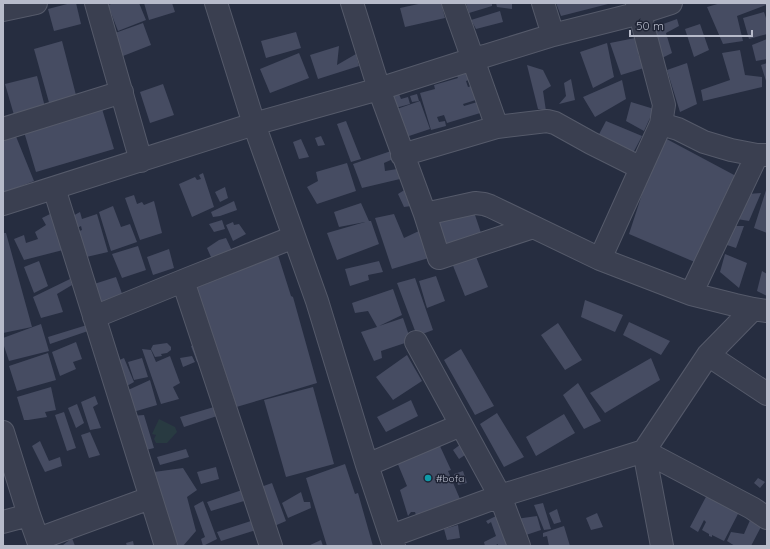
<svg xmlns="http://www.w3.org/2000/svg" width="770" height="549" viewBox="0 0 770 549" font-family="Quicksand,sans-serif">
	<rect width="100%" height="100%" fill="#262d40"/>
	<path fill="#283a41" d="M159,419L175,427L177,432L167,443H156L154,439L156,435L152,434Z"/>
	<path fill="#464c62" d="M71,3H76L81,24L54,31L48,9Z
		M114,3H139L146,20L118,31L108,5Z
		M144,3H172L175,12L149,20Z
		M423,3H441L445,18L405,27L400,8Z
		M466,3H492V6L469,13Z
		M496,3H512V9L497,7Z
		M556,3H608V4L561,16Z
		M721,3H766V5L737,16L743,41L723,44L707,7Z
		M500,11L503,22L476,29L471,20Z
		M764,12L767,21V34L749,39L743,18Z
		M677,19L679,26L666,33L672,53L662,58L655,27Z
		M143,23L151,45L123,56L115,33Z
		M700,24L709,50L694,57L685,29Z
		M296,32L301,48L266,58L261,41Z
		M640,37L643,48L638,54L644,68L621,75L610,43Z
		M767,39V59L756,61L752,45Z
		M62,41L77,99L50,106L34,49Z
		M607,43L614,77L593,88L580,52Z
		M339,46L337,65L356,54L359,66L318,79L310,55Z
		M740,50L745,75L762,77V87L703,101L701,90L730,80L722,53Z
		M299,53L309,78L270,93L260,69Z
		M687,63L697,104L680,112L667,70Z
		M767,63V84L761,65Z
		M527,65L543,70L551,86L543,91L546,111L538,109Z
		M473,71L475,78L466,81L468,87L478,84L482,98L463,104L464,106L484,100L487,111L447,123L444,115L437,117L439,122L445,121L446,126L431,130L420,93L435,89L434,85L458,78L457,76Z
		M37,76L45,107L14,115L5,84Z
		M571,79L575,100L559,104L566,96L564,83Z
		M622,80L626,99L595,117L583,97Z
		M163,84L174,115L150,123L140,92Z
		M399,94L401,99L408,97L410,104L392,109L389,97Z
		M417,94L419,101L412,102L410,96Z
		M420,101L430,129L403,138L394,110Z
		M100,102L114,149L36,172L22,125Z
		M631,102L654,109L644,131L626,121Z
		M346,121L361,159L351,162L337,124Z
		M606,121L642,136L632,155L595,142Z
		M15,134L34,181L3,193V138Z
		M321,136L325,145L318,146L315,138Z
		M661,136L736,176L704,266L629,234Z
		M301,139L309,157L299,159L293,142Z
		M391,151L393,159L384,163L385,171L397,169L400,179L362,188L353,164Z
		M347,163L356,191L317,204L307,187L318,181L316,172Z
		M203,173L214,207L192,217L179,184L195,177L197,180L201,179L199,175Z
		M225,187L228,198L220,202L215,192Z
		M767,187V233L754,228Z
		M406,189L411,206L404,207L398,194Z
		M761,193L749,221L737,219L748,194Z
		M134,195L137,204L142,202L144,205L154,201L162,233L140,240L125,198Z
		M234,201L237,210L220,216L213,217L211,212Z
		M361,203L369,221H371L379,244L337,260L327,233L365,222L339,227L334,212Z
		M113,206L121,227L130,224L137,242L111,251L99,212Z
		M473,209L481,233L442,246L434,223Z
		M80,212L82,219L97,214L108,252L82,258L74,233L82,230L81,226L73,230L69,218Z
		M52,213L63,250L24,260L14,239L24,235L26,243L38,239L35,232L46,225L42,218Z
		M394,214L404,238L421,230L432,257L392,269L375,218Z
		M222,220L225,229L214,232L209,224Z
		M233,222L234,225L239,224L246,234L233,241L226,225Z
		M735,226H744L736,248L727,245Z
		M3,233H6L32,327L3,333Z
		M226,238L235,257L214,264L207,248L219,240Z
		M138,246L146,270L122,278L112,254Z
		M169,249L174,268L153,275L147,257Z
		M473,249L488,287L465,296L450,258Z
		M725,254L747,263L739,288L720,272Z
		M278,255L291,296L293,297L317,383L233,408L191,284Z
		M39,261L48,286L34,293L24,267Z
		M379,261L383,272L368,275L369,280L350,286L345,269Z
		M762,271L767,274V296L757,291Z
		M436,276L445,301L427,308L419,281Z
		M116,277L124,299L99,308L91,285Z
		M415,278L433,330L417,336L397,283Z
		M70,279L72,285L57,294L63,312L41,318L33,297Z
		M393,289L402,315L379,326L403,318L411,341L381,351L382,358L374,361L361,332L377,327L368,311L355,313L352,303Z
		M585,300L623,315L615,332L581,317Z
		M629,322L670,341L661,355L623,335Z
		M558,323L582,360L565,370L541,335Z
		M41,324L49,351L9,361L3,343V338Z
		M87,325L88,331L50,344L48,337Z
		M76,342L82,359L73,362L76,369L60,376L52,352Z
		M167,343L171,347V350L167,353L161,354L162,356L155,357L151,349L153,345Z
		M199,343L205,360L197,362L191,346Z
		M142,349L151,350L156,362L170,356L180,383L173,387L179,399L161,404Z
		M461,349L494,406L475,415L444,360Z
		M48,353L56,380L17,391L9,366Z
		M407,355L422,381L393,400L376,377Z
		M192,356L195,362L183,367L180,358Z
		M124,358L134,382L125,387L115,362Z
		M142,358L148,377L134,380L128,362Z
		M651,358L660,380L605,413L590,393Z
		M150,380L157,405L133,412L126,391Z
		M578,383L601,421L584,429L563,395Z
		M51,387L56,410L45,412L47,417L28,420H24L17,397Z
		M313,387L334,464L286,477L264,400Z
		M95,396L98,404L93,407L101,428L90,430L81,402Z
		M411,400L418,416L386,432L377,417Z
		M77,404L84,423L76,428L68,408Z
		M214,407L215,411L219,409L220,415L184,427L180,417Z
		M64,412L76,448L67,451L55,415Z
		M497,413L524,457L504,467L480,424Z
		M564,414L575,433L536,456L526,437Z
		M144,415L154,448L142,451L131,416Z
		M90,432L100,455L89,458L81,435Z
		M40,441L49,461L60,457L62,466L45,472L32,446Z
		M439,444L451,470L448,471L460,499L443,508L416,515L415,512H411L408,516L400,490L407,486L397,462Z
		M461,444L468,453L459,459L453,450Z
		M186,449L189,457L160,465L157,457Z
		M345,464L355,494L358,493L373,546H327L306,478Z
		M216,467L219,479L201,484L197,472Z
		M183,468L197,490L187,497L196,531L183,546H175L154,472Z
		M463,471L467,483L458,485L454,474Z
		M758,478L765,482L760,488L754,483Z
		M272,483L286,521L272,527L258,488Z
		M242,490L244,501L211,511L207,502Z
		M301,492L304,502H310L311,508L288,518L282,503Z
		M708,493L740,510L724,541L712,535V537L709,536V534L702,530L706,522L704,520L698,532L690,527Z
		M203,501L217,539L203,546L201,539L205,537L194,506Z
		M543,503L551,529L544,530L534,505Z
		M557,509L561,522L554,524L549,513Z
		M597,513L603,527L591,530L586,518Z
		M498,515L509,546H498V544L494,546H485L484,542L496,536L491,522L488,524L486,521Z
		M537,516L541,530L523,536L516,519Z
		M751,518L763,523L751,546H735L727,541L731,532L744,534Z
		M254,520L259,529L221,541L217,532Z
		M458,525L460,538L447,540L444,529Z
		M564,526L570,546H549L547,536L543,537V533Z
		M72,538L75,546H63V545Z
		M321,540L323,546H308Z
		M133,541L134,546H127L126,543Z"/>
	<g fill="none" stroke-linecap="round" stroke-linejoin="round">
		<g stroke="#555a6a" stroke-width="24">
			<path id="minor" d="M96,3L141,161
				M216,3L254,124L317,301L367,465L394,546
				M352,3L379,89L425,214L439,258L533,227
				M453,3L497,127
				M543,3L553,35
				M637,3L664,105L661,124L678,129L704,142L731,150L757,155H767
				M3,10L36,3
				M3,129L122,92
				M402,155L497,127L547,121L555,123L591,143L641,168
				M54,188L166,546
				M3,204L254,124L379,89L473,59L485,56L553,35L640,13L671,3
				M425,214L475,203L484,204L490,206L600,259L691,294L735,305L753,309L767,311
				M600,259L661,124
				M183,281L271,546
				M691,294L757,155
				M753,309L708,355L644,451L752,508L767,518
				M94,317L190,278L294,237
				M416,342L500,496L519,546
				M708,355L767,394
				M3,432L29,515L40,546
				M367,465L461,425
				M3,522L29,515
				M391,536L500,496L644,451L662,546
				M38,539L150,498"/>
		</g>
		<use href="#minor" stroke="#3a3f50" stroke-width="22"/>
	</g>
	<circle fill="#0f9aa8" stroke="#1f2435" stroke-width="1.5" cx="428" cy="478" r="4"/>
	<g text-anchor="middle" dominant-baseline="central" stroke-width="3" stroke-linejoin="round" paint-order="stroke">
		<g font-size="10" fill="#b7bbca" stroke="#1f2435" text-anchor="start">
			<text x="436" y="478">#bofa</text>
		</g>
	</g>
	<rect width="770" height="549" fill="none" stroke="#b7bbca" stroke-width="8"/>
	<path d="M630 30v6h122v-6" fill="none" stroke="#b7bbca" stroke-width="2"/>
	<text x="636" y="30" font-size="12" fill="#b7bbca" stroke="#1f2435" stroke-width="3" paint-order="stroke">50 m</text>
</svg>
